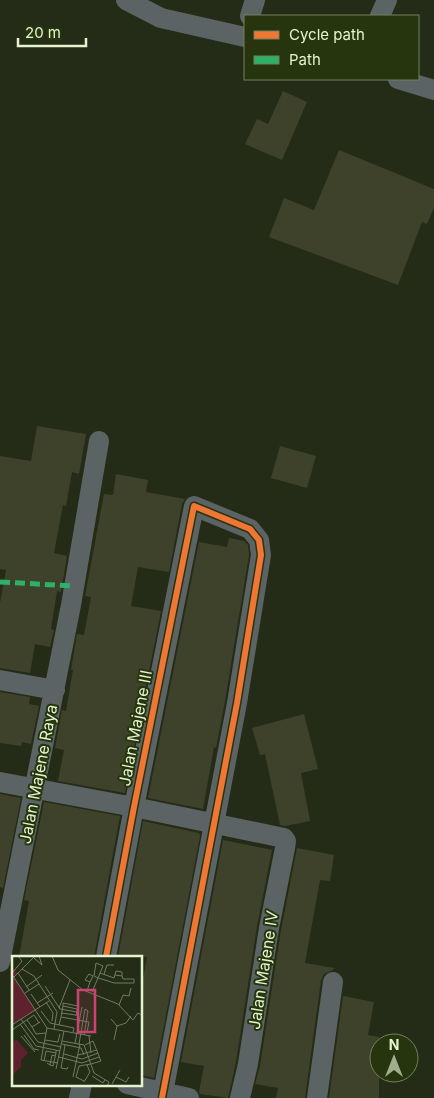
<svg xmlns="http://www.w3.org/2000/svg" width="434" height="1098" viewBox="0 0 434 1098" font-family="Inter,sans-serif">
	<rect width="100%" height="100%" fill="#242c17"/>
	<path fill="#3f422b" d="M283,91L307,102L282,160L245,144L257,119L268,124Z
		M339,150L434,189V208L427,224L422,222L398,285L269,237L284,198L314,210Z
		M37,426L86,434L79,474L72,472L66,506L63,505L54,553L67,556L61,592L57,591L51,629L54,630L50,647L35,644L30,673L0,668V603L6,570L0,569V456L31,461Z
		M280,446L316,456L307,488L271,478Z
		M116,474L148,480L146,492L185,499L182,504L169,572L138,567L131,606L161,611L125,793L58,781L64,750L55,748L62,710L66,711L73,670H71L77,634L84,635L91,597L85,596L104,494L113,495Z
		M229,538L244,541L248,545L249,555L225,701L216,748L214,747L203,809L148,798L199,542L227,547Z
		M0,692L30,697L29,704L39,706L31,744L22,742L21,746L0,743Z
		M304,714L318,769L301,773L310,821L285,826L280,825L265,754L260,755L252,728Z
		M0,794L21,798L3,888L0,887Z
		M44,802L120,816L94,957H19L29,901L24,900Z
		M143,821L199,833L200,836L154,1078L141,1075V990L147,957H118Z
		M223,840L272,850L257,926L236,1062L228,1098L200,1094L199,1092L204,1066L181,1062Z
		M297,848L334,855L330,881L320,880L305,963L334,968L333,970L324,974L321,980L305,1098H276L278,1088L255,1084L260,1066L281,930Z
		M343,996L374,1002L368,1035L379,1037V1098H329Z"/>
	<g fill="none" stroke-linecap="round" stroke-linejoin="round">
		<path stroke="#5b6364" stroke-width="20" d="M126,0L161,18L245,37
			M250,16L255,0
			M380,16L387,0
			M398,79L434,90
			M0,680L55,690
			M0,782L134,807L284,838L286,841L285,848L269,928L248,1064L240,1098
			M106,957L134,807L194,506L250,529L259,540L261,555L237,703L162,1098
			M0,962L71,605L99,441
			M127,1084L189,1098
			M79,1098L82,1084
			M317,1098L333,982"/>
		<path stroke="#2db169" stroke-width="5" stroke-dasharray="10 5" stroke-linecap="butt" d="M0,582L74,586"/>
		<g stroke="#26350e" stroke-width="9">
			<path id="cycleway" d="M106,957L134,807L194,506L250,529L259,540L261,555L237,703L162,1098"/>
		</g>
		<use href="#cycleway" stroke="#f07635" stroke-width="6"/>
	</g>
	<g text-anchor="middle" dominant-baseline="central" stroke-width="4" stroke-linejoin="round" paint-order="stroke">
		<g font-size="16" fill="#e3f4ce" stroke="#26350e">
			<text transform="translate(135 728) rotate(-79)">Jalan Majene III</text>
			<text transform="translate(38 774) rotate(-79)">Jalan Majene Raya</text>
			<text transform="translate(263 970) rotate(-81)">Jalan Majene IV</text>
		</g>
	</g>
	<g transform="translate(12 956)">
		<rect width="130" height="130" fill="#242c17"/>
		<path d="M0,11L6,17L2,21L23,54L0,69ZM5,84L16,97L9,104V111L0,119V85Z" fill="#60212f"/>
		<path fill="none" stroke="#707c60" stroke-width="1" d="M40,0L46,14L71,34L106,48L121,64L126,57L130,59M22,2L30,9L27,0M10,13L22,20L45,56M1,16L10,5L6,0M6,17L17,34M88,17L102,22L104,15L110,16V20L103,19M92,18L95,9H102M1,20L35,72L79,80M2,21L23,0M86,22L91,10L84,7L82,20L86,22L93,24L102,27H122V23H111L110,20M33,30L48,53L65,56M14,31L30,19M75,35L78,26L73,24L77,18L81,20L78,26M80,36L86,22M13,37L27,28M19,38L28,51M34,46L41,57L40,65M25,47L41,37M107,49L111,39L117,40L119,32M51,50V47L66,50L64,60M47,52L58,24M29,55L38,67L62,72L61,76M49,57L64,59M49,61L51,50L65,53M9,63L26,86L49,91M99,63L105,70L102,84M15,64L20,71L28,66M8,68L24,90L48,95M0,69L37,45M47,69L49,61L77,66L75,76M105,70L114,67L119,60M20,71L24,78L34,77M35,72L29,104L46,107M42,73L45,56M0,74L22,59L27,67M12,79L22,93L27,94M72,79L76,55L73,53M9,80L23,96M77,80L79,97M33,84L46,86L48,78M50,85L72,89M63,87L70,51M50,88L69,92L72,99M67,88L73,53M53,89L49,112L55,113L56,111M72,89L82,117L97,126L95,130M73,89L81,85L89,105L79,108M52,98L70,103L86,97M66,99L85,94M47,101L70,107L87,101M32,105L34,95L44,97V94M35,107L38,109L40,99L43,100M38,109L41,110L44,97M44,113L52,75M80,120L91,127L93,124M61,121L68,88M104,121L114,126L117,121M72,125L64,121L67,110L79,108M72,126L78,116L75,109M100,128L108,114"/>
		<path fill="#c94472" fill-opacity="0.15" stroke="#c94472" stroke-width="2.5" d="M66,34H83V76H66Z"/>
		<rect width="130" height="130" fill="none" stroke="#e3f4ce" stroke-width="2.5"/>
	</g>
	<rect x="244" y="15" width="175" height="65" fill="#26350e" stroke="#72815b"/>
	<rect x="254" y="31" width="25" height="8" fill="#f07635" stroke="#72815b"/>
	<text x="289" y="40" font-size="15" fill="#e3f4ce">Cycle path</text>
	<rect x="254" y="56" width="25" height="8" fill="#2db169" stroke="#72815b"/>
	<text x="289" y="65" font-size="15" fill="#e3f4ce">Path</text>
	<g transform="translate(394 1058)"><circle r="24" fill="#26350e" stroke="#72815b"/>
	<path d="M0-4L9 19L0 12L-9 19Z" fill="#a0ae8e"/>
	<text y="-8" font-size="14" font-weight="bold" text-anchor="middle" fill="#e3f4ce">N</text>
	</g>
	<path d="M18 38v8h68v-8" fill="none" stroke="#e3f4ce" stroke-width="2.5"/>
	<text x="25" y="38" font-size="15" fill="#e3f4ce" stroke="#26350e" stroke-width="4" paint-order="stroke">20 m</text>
</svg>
